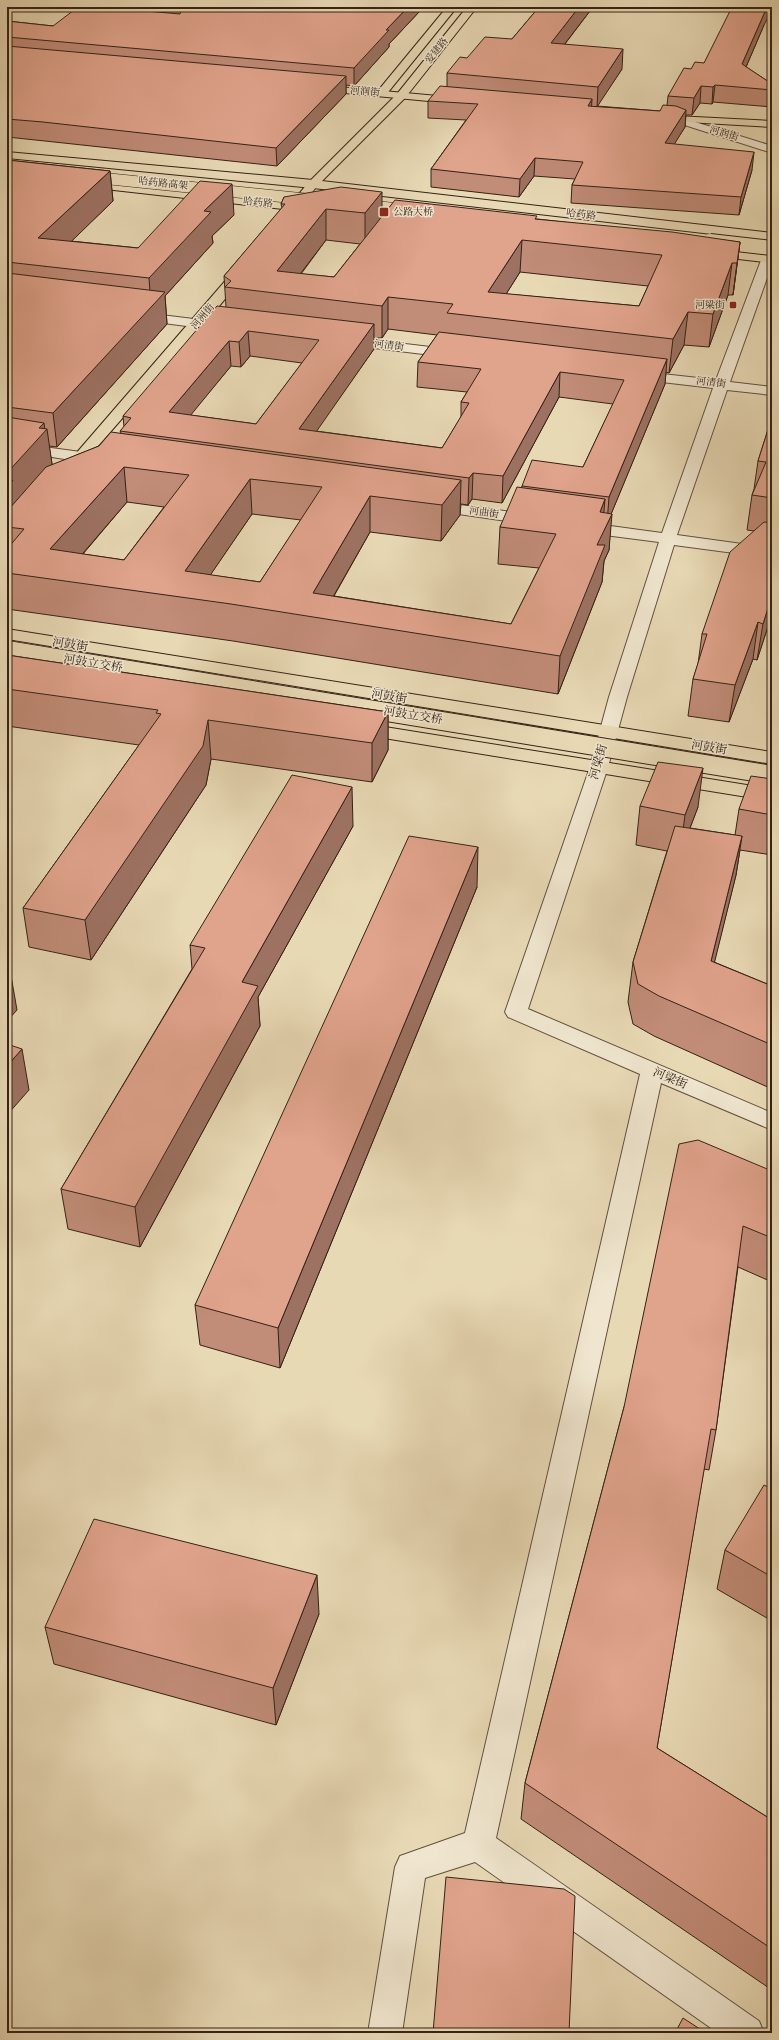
<svg xmlns="http://www.w3.org/2000/svg" width="779" height="2040" viewBox="0 0 779 2040" font-family="'Sorts Mill Goudy','Noto Serif SC',serif">
	<rect width="100%" height="100%" fill="#e8d9b5"/>
	<filter id="stains"><feTurbulence type="fractalNoise" baseFrequency=".005" numOctaves="4"/><feColorMatrix values="0 0 0 0 .2 0 0 0 0 .09 0 0 0 0 .02 0 0 0 .5 -.17"/></filter>
	<radialGradient id="worn" r=".72"><stop offset=".6" stop-color="#630" stop-opacity="0"/><stop offset="1" stop-color="#630" stop-opacity=".3"/></radialGradient>
	<g fill="none" stroke-linecap="round" stroke-linejoin="round">
		<g stroke="#62503d" stroke-width="2">
			<path id="minor" d="M676,116L772,146V153L672,121L671,119L672,117Z
				M772,243V264L730,382L772,387V395L727,390L677,535L772,548V558L674,545L627,697L608,767L528,1009L772,1113V1130L661,1083L496,1838L759,2021L764,2033H718L475,1862L425,1878L402,2033H368L395,1867L400,1856L465,1833L640,1074L508,1017L505,1012L590,767L609,697L659,542L581,532L575,530L573,527L575,524L581,522L662,533L713,388L636,379L631,378L629,375L631,372L636,371L716,380L766,247Z
				M137,312L218,322L223,323L225,326L223,329L218,330L132,319L130,316L132,313Z
				M346,337L456,350L461,351L463,354L461,357L456,358L341,344L339,341L341,338Z
				M7,442L103,455L108,457L111,460L108,463L103,465L7,450Z
				M430,501L535,515L541,517L543,520L541,523L535,525L424,509L422,506L424,503Z"/>
		</g>
		<g stroke="#352215" stroke-width="2">
			<path id="major" d="M447,7H457L385,96H377L376,94L377,92Z
				M467,7H477L405,98L317,186L290,220H282L280,217L282,214L309,182L397,94Z
				M244,264L250,268L203,326L70,478H60L57,475L60,472L239,265Z"/>
		</g>
		<g stroke="#352215" stroke-width="2">
			<path id="highway" d="M317,85L460,98L465,101L460,104L313,90L312,88L313,86Z
				M656,115L772,121V127L652,120L651,118Z
				M7,152L313,180L772,233V241L313,188L7,158Z
				M82,180L310,204L316,208L310,212L78,186L76,184L78,182Z
				M708,248L772,255V263L704,255L702,252Z
				M7,629L772,752V764L7,639Z
				M360,723L772,789V801L353,733L351,729L353,725Z"/>
		</g>
		<use href="#minor" fill="#f0e6cf" fill-rule="evenodd"/>
		<use href="#major" fill="#e8d9b5" fill-rule="evenodd"/>
		<use href="#highway" fill="#e8d9b5" fill-rule="evenodd"/>
		<g stroke="#352215" stroke-width="12" stroke-linecap="butt">
			<path id="highway-bridge-far2" d="M81,176L315,200
				M351,204L419,211"/>
		</g>
		<g stroke="#352215" stroke-width="16" stroke-linecap="butt">
			<path id="highway-bridge-far1" d="M710,241L772,248"/>
		</g>
		<g stroke="#352215" stroke-width="20" stroke-linecap="butt">
			<path id="highway-bridge" d="M7,650L772,775"/>
		</g>
		<use href="#highway-bridge-far2" stroke="#e8d9b5" stroke-width="11"/>
		<use href="#highway-bridge-far1" stroke="#e8d9b5" stroke-width="14"/>
		<use href="#highway-bridge" stroke="#e8d9b5" stroke-width="18"/>
	</g>
	<path fill="#c18c78" stroke="#352215" fill-rule="evenodd" d="M143,7H419V12L389,44V47L354,86L346,85V94L277,166L45,141L7,137V21L53,26L159,12Z
		M539,7H593L565,44L622,69L597,106L660,111L667,106L668,96L691,69L704,63L764,25L746,67L772,84V107L713,102L712,104L700,103L692,115H686L685,127L674,144L752,170L739,215L571,203L572,185L575,179L534,176L519,197L431,187V169L466,120L428,118V101L447,86V73L512,39Z
		M7,160L110,171L113,201L71,241L138,248L234,215L212,236L213,243L165,296L167,324L57,447L49,446L52,464L50,466L99,446L121,433L120,431L124,427L123,416L226,307L224,276L282,208L281,204L284,197L382,216L537,219L740,242L733,295H728L709,347L684,345L669,373L666,372L665,384L611,514L609,550L604,561L602,582L558,694L233,641L7,609ZM326,240L360,244L334,277L301,274ZM520,272L648,286L639,306L506,294ZM388,329L437,335L418,362L417,387L467,392L461,402V417L442,448L316,431L374,349V338H382ZM250,356L302,363L256,424L190,415L231,366L241,367ZM559,397L613,404L583,467L522,486L521,488L500,527L498,564L539,568L511,624L334,596L370,532L441,541L460,515L461,504L468,505L472,499L502,503ZM127,502L164,507L124,560L83,554ZM252,514L301,520L260,582L210,575Z
		M772,417V614L757,660L753,659L729,722L688,716L693,679L698,664L702,634L754,531L747,530L752,495L754,489L758,461Z
		M7,655L388,712V750L372,782L211,759L206,785L91,960L29,947L23,908L139,745L7,726Z
		M772,779V855L740,850L736,875L714,962L772,986V1089L654,1036L633,1024L628,1002L633,962L667,851L636,845L640,806L698,807L690,828L735,835L739,809Z
		M353,826L258,997L260,1026L140,1247L68,1229L61,1189L192,969L190,945Z
		M477,887L280,1368L200,1345L195,1305Z
		M772,1171V1282L738,1267L716,1430L709,1470L704,1469L657,1748L772,1820V1990L521,1819L525,1783L624,1407Z
		M772,1489V1621L717,1589L725,1550Z
		M319,1614L276,1725L54,1664L45,1627Z"/>
	<path fill="#9d7262" stroke="#352215" d="M408,7H419V12L389,44V47L354,86V68L386,30Z
		M579,7H593L550,63L551,43Z
		M767,7H772V10L764,25L740,81L742,64Z
		M623,49L622,69L597,107L598,87Z
		M346,76V94L277,166L276,148Z
		M715,85L713,102L712,104L713,87Z
		M701,86L700,103L692,115L694,98Z
		M592,99L591,116L588,106Z
		M686,110L685,127L664,161L665,143Z
		M754,152L752,170L739,215L741,197Z
		M535,158L534,176L519,197L520,179Z
		M110,171L113,201L45,267L38,238Z
		M232,184L234,215L212,236L213,243L165,296L167,324L57,447L53,413L151,306L149,278L204,211Z
		M382,192V222L365,244V213Z
		M326,209V240L285,294L277,271Z
		M522,240L520,272L491,318L488,292Z
		M740,242L736,273L733,295L737,263Z
		M732,263L728,295L709,347L713,314Z
		M388,297V329L382,338V306Z
		M688,312L684,345L669,373L673,339Z
		M374,324V349L300,455L299,429Z
		M248,331L250,356L241,367L239,342Z
		M229,341L231,366L172,438L169,412Z
		M667,359L665,384L607,524L609,497Z
		M560,372L559,397L502,503L503,476Z
		M44,423L45,431L47,429L52,464L17,503L7,527V473L39,428Z
		M124,467L127,502L60,580L50,549Z
		M473,473L472,499L468,505L469,478Z
		M250,479L252,514L194,599L185,571Z
		M461,480L460,515L441,541L442,505Z
		M370,496V532L321,618L313,593Z
		M605,499L602,534L612,514L609,550L604,561L602,582L558,694L560,656L600,512Z
		M772,595V614L757,660L763,624Z
		M758,622L753,659L729,722L735,685Z
		M388,712V750L372,782V743Z
		M208,720L211,759L206,785L91,960L85,920Z
		M703,768L698,807L680,854L685,815Z
		M352,787L353,826L258,997L260,1026L140,1247L135,1207L242,982Z
		M742,836L736,875L705,1001L711,961Z
		M478,847L477,887L280,1368L278,1328Z
		M10,970L17,1010L7,1021V974Z
		M22,1049L29,1090L7,1115V1066Z
		M317,1575L319,1614L276,1725L273,1688Z"/>
	<path fill="#e0a38c" stroke="#352215" fill-rule="evenodd" d="M78,7H100L180,14L182,7H408L386,30H389L354,68L7,37V21L53,26Z
		M539,7H579L551,43L623,49L598,87L447,73L460,57L467,58L485,37L512,39Z
		M732,7H767L742,64L772,84V90L715,85L713,87L701,86L694,98L668,96L684,68L691,69L695,62L704,63Z
		M7,46L346,76L276,148L43,122L7,119Z
		M440,86L592,99L588,106L660,111L663,105L676,106L686,110L665,143L754,152L741,197L572,185L583,162L535,158L520,179L431,169L478,104L428,101Z
		M7,160L110,171L38,238L138,248L200,181L232,184L204,211L211,212L149,278L7,262Z
		M341,187L382,192L365,213L326,209L277,271L334,277L395,200L537,216L535,219L672,232L740,242L737,263H732L713,314L688,312L673,339L447,313L453,304L388,297L382,306L225,287L231,281L224,276L285,204H281L284,197ZM522,240L662,255L639,306L488,292Z
		M7,273L165,292L53,413L7,407Z
		M217,306L374,324L299,429L442,448L469,403L461,402L481,369L418,362L439,332L667,359L609,497L522,486L532,460L583,467L624,380L560,372L503,476L473,473L469,478L120,431L131,418L123,416ZM248,331L319,340L256,424L169,412L229,341L239,342Z
		M7,417L44,423L39,428L47,429L7,473Z
		M772,417V498L752,495L766,462L758,461Z
		M111,432L461,480L442,505L370,496L313,593L511,624L556,534L500,527L517,487L605,499L600,512L612,514L597,545H605L560,656L231,604L7,573V549L24,529L7,527V509H9L46,467L99,446ZM124,467L189,475L124,560L50,549ZM250,479L322,487L260,582L185,571Z
		M13,480L7,487V483Z
		M764,522L772,523V595L763,624L758,622L735,685L693,679L707,634H702L730,552Z
		M7,655L388,712L372,743L208,720L203,746L85,920L23,908L161,714L156,713L158,710L7,689Z
		M658,762L703,768L685,815L640,806Z
		M292,775L352,787L242,982L258,986L135,1207L61,1189L205,948L190,945Z
		M751,776L772,779V815L739,809Z
		M675,826L742,836L711,961L772,986V1045L659,996L638,984L633,962Z
		M409,836L478,847L278,1328L195,1305Z
		M7,969L10,970L7,974Z
		M7,1044L22,1049L7,1066Z
		M698,1140L772,1171V1238L743,1226L716,1430L711,1429L657,1748L772,1820V1949L525,1783L624,1407L679,1144Z
		M764,1485L772,1489V1577L725,1550Z
		M94,1519L317,1575L273,1688L45,1627Z
		M446,1877L564,1889L575,1896L569,2033H433Z
		M683,2018L706,2033H675Z"/>
	<g fill="#8f2418" stroke="#f0e6cf" stroke-width="1.5">
		<rect x="379" y="207" width="10" height="10" rx="2"/>
		<rect x="729" y="301" width="8" height="8" rx="2"/>
	</g>
	<g text-anchor="middle" dominant-baseline="central" stroke-width="3" stroke-linejoin="round" paint-order="stroke">
		<g font-size="10" fill="#352215" stroke="#f0e6cf">
			<text transform="translate(437 51) rotate(-51)">爱建路</text>
			<text transform="translate(365 92) rotate(5)">河润街</text>
			<text transform="translate(724 134) rotate(16)">河润街</text>
			<text transform="translate(163 184) rotate(6)">哈药路高架</text>
			<text transform="translate(258 203) rotate(6)">哈药路</text>
			<text transform="translate(581 215) rotate(7)">哈药路</text>
			<text transform="translate(203 317) rotate(-50)">河洲街</text>
			<text transform="translate(389 346) rotate(7)">河清街</text>
			<text transform="translate(711 383) rotate(7)">河清街</text>
			<text transform="translate(484 513) rotate(8)">河曲街</text>
		</g>
		<g font-size="10" fill="#352215" stroke="#f0e6cf" text-anchor="start">
			<text x="393" y="212">公路大桥</text>
			<text x="725" y="305" text-anchor="end">河梁街</text>
		</g>
		<g font-size="12" fill="#352215" stroke="#f0e6cf">
			<text transform="translate(70 645) rotate(9)">河鼓街</text>
			<text transform="translate(93 664) rotate(9)">河鼓立交桥</text>
			<text transform="translate(389 697) rotate(9)">河鼓街</text>
			<text transform="translate(413 716) rotate(9)">河鼓立交桥</text>
			<text transform="translate(709 748) rotate(9)">河鼓街</text>
			<text transform="translate(599 762) rotate(-74)">河梁街</text>
			<text transform="translate(670 1079) rotate(23)">河梁街</text>
		</g>
	</g>
	<rect width="779" height="2040" fill="none" stroke="#e8d9b5" stroke-width="24"/>
	<rect x="8" y="8" width="763" height="2024" fill="none" stroke="#352215" stroke-width="2"/>
	<rect x="12" y="12" width="755" height="2016" fill="none" stroke="#352215"/>
	<rect width="100%" height="100%" filter="url(#stains)"/>
	<rect width="100%" height="100%" fill="url(#worn)"/>
</svg>
